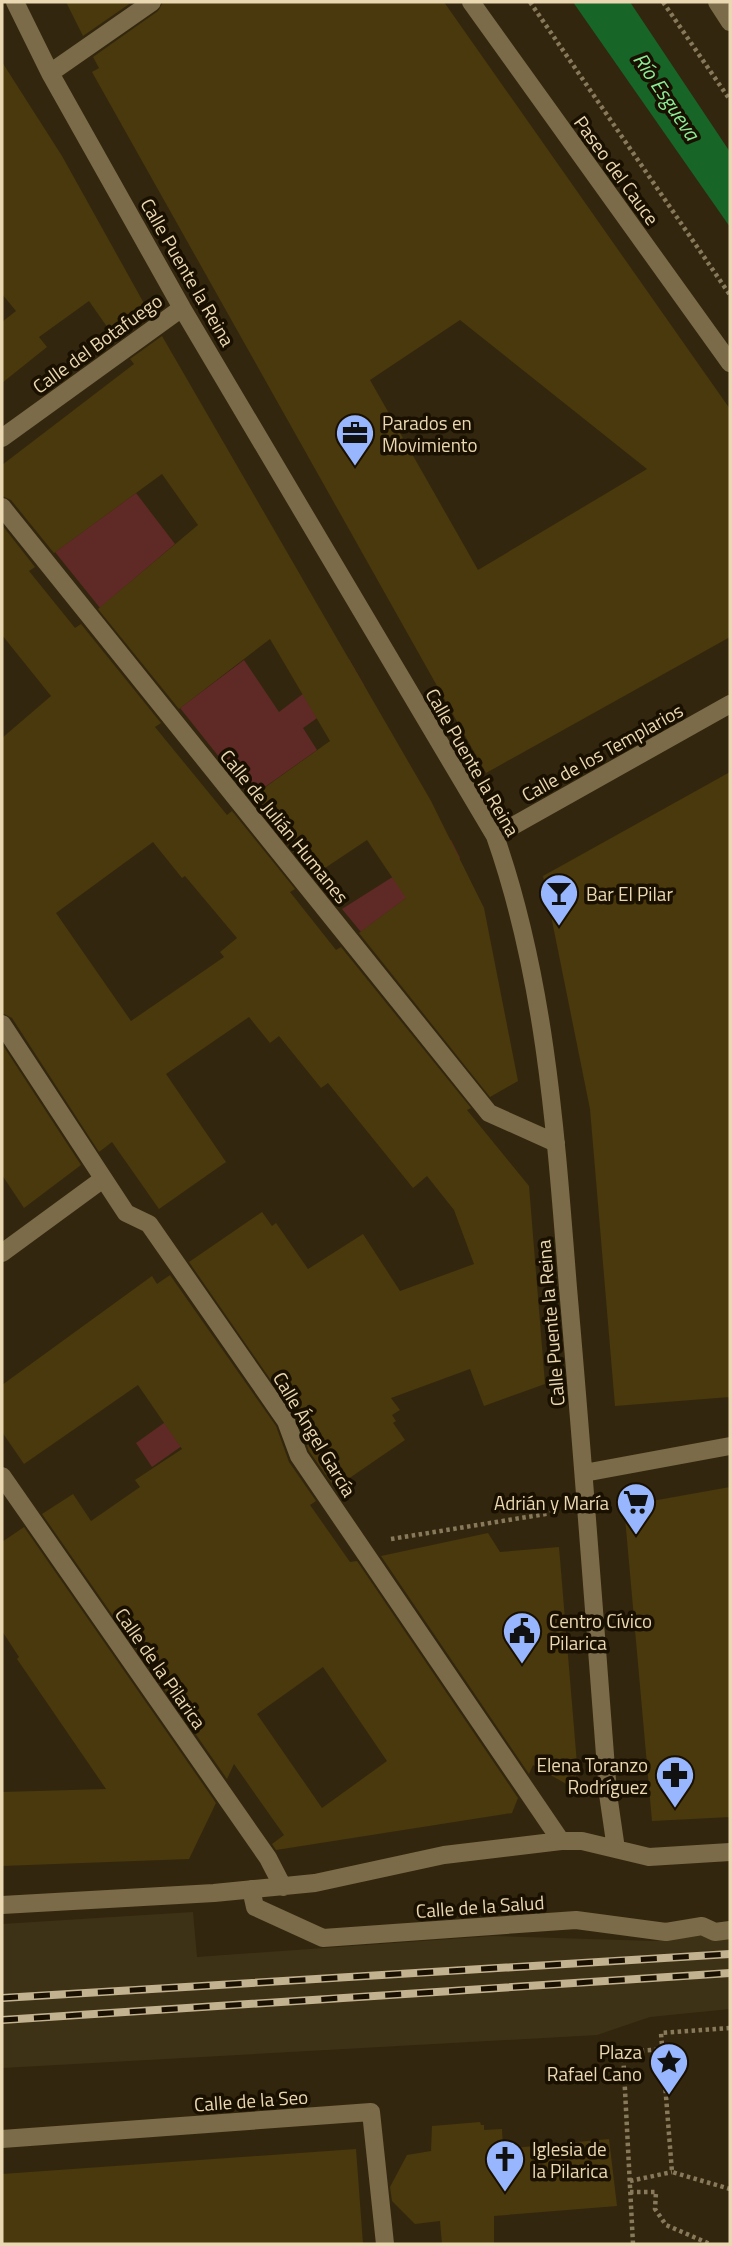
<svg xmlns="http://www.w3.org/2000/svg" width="732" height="2246" viewBox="0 0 732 2246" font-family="'Titillium Web',sans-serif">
	<rect width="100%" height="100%" fill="#32270e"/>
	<path fill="#3e3216" d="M193,1912L197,1957L493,1936L654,1941L730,1931V2009L650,2017L597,2035L2,2068V1924Z"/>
	<path fill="#5f2925" d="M136,493L175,544L100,608L55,552Z
		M349,659L364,685L303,728L317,750L251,797L180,708L244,660L279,712Z
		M451,840L460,858L361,932L342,909Z
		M224,1380L240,1405L152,1467L136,1443Z"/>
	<path fill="#176628" d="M573,2H630L730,152V227Z"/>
	<path fill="#4a390c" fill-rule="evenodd" d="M66,2H132L83,36Z
		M163,2H444L730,409V637L486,773L92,72L99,68L93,57L158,11ZM460,320L647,469L478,570L370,380Z
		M2,62L62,156L151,316L117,341L89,301L39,337L47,347L2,383V322L16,311L2,294Z
		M162,336L431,801L484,908L518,1081L490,1097L359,933L406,898L367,840L313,876L250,798L330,741L270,639L179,709L98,609L198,525L162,474L54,553L11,500L2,496V465L134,364L130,359Z
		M2,525L35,567L29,571L75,628L81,624L161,723L155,727L227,815L232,811L295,889L290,892L336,950L341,947L471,1108L467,1110L529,1186L545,1384L484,1406L470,1369L391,1398L400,1410L392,1415L396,1421L393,1423L405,1440L335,1488L309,1451L295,1415L189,1262L262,1212L272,1226L276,1223L308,1269L363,1234L400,1291L474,1264L454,1210L427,1176L413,1188L328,1083L321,1088L279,1036L270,1043L249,1017L166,1074L226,1162L159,1209L112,1142L99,1152L12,1018L2,1013V738L51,696L2,635ZM153,842L182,878L185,876L237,938L220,952L224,957L131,1021L56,913Z
		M730,772V1397L615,1406L590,1109L543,876Z
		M2,1044L81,1165L24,1208L2,1175Z
		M170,1275L276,1426L289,1462L316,1501L310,1505L350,1562L357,1561L518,1798L512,1813L276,1850L272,1844L284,1835L234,1764L227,1779L42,1514L73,1494L91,1521L140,1487L135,1480L182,1449L138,1385L24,1464L2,1432V1385L152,1276L157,1284ZM323,1667L387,1761L322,1808L257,1714Z
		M730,1487V1817L652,1821L624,1506Z
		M24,1527L216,1803L189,1859L2,1866V1792L106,1789L17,1659L19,1657L2,1631V1542Z
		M488,1533L500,1552L559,1547L577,1764L575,1789L533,1765L529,1774L381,1556Z
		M480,2122L481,2125H484V2130L502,2129L503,2149L609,2139L617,2206L494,2216V2244H442L440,2221L415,2224L392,2201L390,2187L407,2155L431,2151L432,2126Z
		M356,2149L363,2244H2V2174Z"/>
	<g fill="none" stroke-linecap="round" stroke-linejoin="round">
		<path stroke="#87795a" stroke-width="4.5" stroke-dasharray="3.5 3.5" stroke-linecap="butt" d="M530,2L730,295
			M663,2L730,100
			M391,1539L558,1512
			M730,2028L661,2033L672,2172L730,2189
			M630,2181L672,2172
			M630,2192H656L655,2209L666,2225L710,2244
			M633,2244L623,2052L663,2049"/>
		<path stroke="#7b6b48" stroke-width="18" d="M15,2L50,73L182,308L495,836C546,981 556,1137 568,1288C583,1457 595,1625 608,1794L616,1849
			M471,2L730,363
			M717,2L730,22
			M50,73L152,2
			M2,438L182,308
			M2,507L489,1113L556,1143
			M495,836L730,704
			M2,1024L126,1213L149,1224L286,1421L299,1456L561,1841
			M2,1253L103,1179
			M584,1473L730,1446
			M2,1476L268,1858L283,1887
			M251,1889L255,1907L323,1938L576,1920L666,1932L702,1926L715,1932L730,1930
			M2,1905L214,1893L315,1883L444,1855L561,1841H582L649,1857L730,1852
			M2,2139L371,2112L385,2244"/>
		<g stroke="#c2b28f" stroke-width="8">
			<path id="rail" d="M2,1998L730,1954
				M2,2020L730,1973"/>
		</g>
		<use href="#rail" stroke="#1a1000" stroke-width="5" stroke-dasharray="16" stroke-linecap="butt"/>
	</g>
	<defs>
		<g id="office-pin" transform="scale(2.0125)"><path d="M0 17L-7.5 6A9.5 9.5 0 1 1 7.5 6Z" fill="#98b6fd" stroke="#1a1000"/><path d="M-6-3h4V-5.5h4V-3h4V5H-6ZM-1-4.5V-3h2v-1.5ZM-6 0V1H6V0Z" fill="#111"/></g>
		<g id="bar-pin" transform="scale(2.0125)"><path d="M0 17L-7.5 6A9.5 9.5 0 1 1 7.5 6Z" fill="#98b6fd" stroke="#1a1000"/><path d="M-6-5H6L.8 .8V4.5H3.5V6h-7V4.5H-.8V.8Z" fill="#111"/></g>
		<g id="supermarket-pin" transform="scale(2.0125)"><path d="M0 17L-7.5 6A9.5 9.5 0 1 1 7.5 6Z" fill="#98b6fd" stroke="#1a1000"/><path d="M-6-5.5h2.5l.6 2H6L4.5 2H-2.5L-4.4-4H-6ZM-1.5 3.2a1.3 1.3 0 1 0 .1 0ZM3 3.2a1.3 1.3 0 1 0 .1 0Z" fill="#111"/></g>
		<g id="civic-pin" transform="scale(2.0125)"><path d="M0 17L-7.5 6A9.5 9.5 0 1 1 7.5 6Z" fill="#98b6fd" stroke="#1a1000"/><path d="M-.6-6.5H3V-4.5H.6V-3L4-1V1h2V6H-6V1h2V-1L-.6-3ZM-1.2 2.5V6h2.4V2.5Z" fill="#111"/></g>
		<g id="pharmacy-pin" transform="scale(2.0125)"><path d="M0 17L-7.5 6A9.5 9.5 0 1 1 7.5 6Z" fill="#98b6fd" stroke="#1a1000"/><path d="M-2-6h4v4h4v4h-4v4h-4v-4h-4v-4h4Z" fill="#111"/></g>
		<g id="sight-pin" transform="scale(2.0125)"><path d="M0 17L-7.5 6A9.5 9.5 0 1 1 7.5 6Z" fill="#98b6fd" stroke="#1a1000"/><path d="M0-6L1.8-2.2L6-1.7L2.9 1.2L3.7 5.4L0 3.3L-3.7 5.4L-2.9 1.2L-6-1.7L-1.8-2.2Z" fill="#111"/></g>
		<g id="church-pin" transform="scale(2.0125)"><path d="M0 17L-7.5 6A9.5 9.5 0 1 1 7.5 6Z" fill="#98b6fd" stroke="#1a1000"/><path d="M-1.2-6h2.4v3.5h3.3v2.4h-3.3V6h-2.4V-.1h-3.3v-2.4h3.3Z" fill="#111"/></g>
	</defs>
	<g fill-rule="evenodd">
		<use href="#office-pin" x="355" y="433"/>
		<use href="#bar-pin" x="559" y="893"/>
		<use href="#supermarket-pin" x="636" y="1502"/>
		<use href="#civic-pin" x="522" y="1631"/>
		<use href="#pharmacy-pin" x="675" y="1775"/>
		<use href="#sight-pin" x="669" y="2062"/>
		<use href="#church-pin" x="505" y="2159"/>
	</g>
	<g text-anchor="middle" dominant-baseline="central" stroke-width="7" stroke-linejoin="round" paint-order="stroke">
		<g font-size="19" fill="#ead8b2" stroke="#1a1000">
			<text transform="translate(617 170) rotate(54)">Paseo del Cauce</text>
			<text transform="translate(188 272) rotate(60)">Calle Puente la Reina</text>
			<text transform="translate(97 343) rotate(-36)">Calle del Botafuego</text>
			<text transform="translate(602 752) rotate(-29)">Calle de los Templarios</text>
			<text transform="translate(473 762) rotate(60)">Calle Puente la Reina</text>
			<text transform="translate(285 826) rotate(51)">Calle de Julián Humanes</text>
			<text transform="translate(550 1323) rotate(-95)">Calle Puente la Reina</text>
			<text transform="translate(315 1434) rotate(59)">Calle Ángel García</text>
			<text transform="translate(161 1668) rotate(55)">Calle de la Pilarica</text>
			<text transform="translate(480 1906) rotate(-4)">Calle de la Salud</text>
			<text transform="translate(251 2100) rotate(-4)">Calle de la Seo</text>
		</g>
		<g font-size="19" fill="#ead8b2" stroke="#1a1000" text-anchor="start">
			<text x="382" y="422">Parados en<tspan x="382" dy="22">Movimiento</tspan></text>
			<text x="586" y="893">Bar El Pilar</text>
			<text x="609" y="1502" text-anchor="end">Adrián y María</text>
			<text x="549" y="1620">Centro Cívico<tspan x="549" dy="22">Pilarica</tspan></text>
			<text x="648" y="1764" text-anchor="end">Elena Toranzo<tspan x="648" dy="22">Rodríguez</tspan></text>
			<text x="642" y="2051" text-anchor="end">Plaza<tspan x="642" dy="22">Rafael Cano</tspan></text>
			<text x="532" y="2148">Iglesia de<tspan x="532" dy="22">la Pilarica</tspan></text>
		</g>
		<g font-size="21" font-style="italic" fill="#8aec95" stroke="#1a1000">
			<text transform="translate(667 96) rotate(56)">Río Esgueva</text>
		</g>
	</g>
	<rect width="732" height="2246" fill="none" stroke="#ead8b2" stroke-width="7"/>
</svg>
